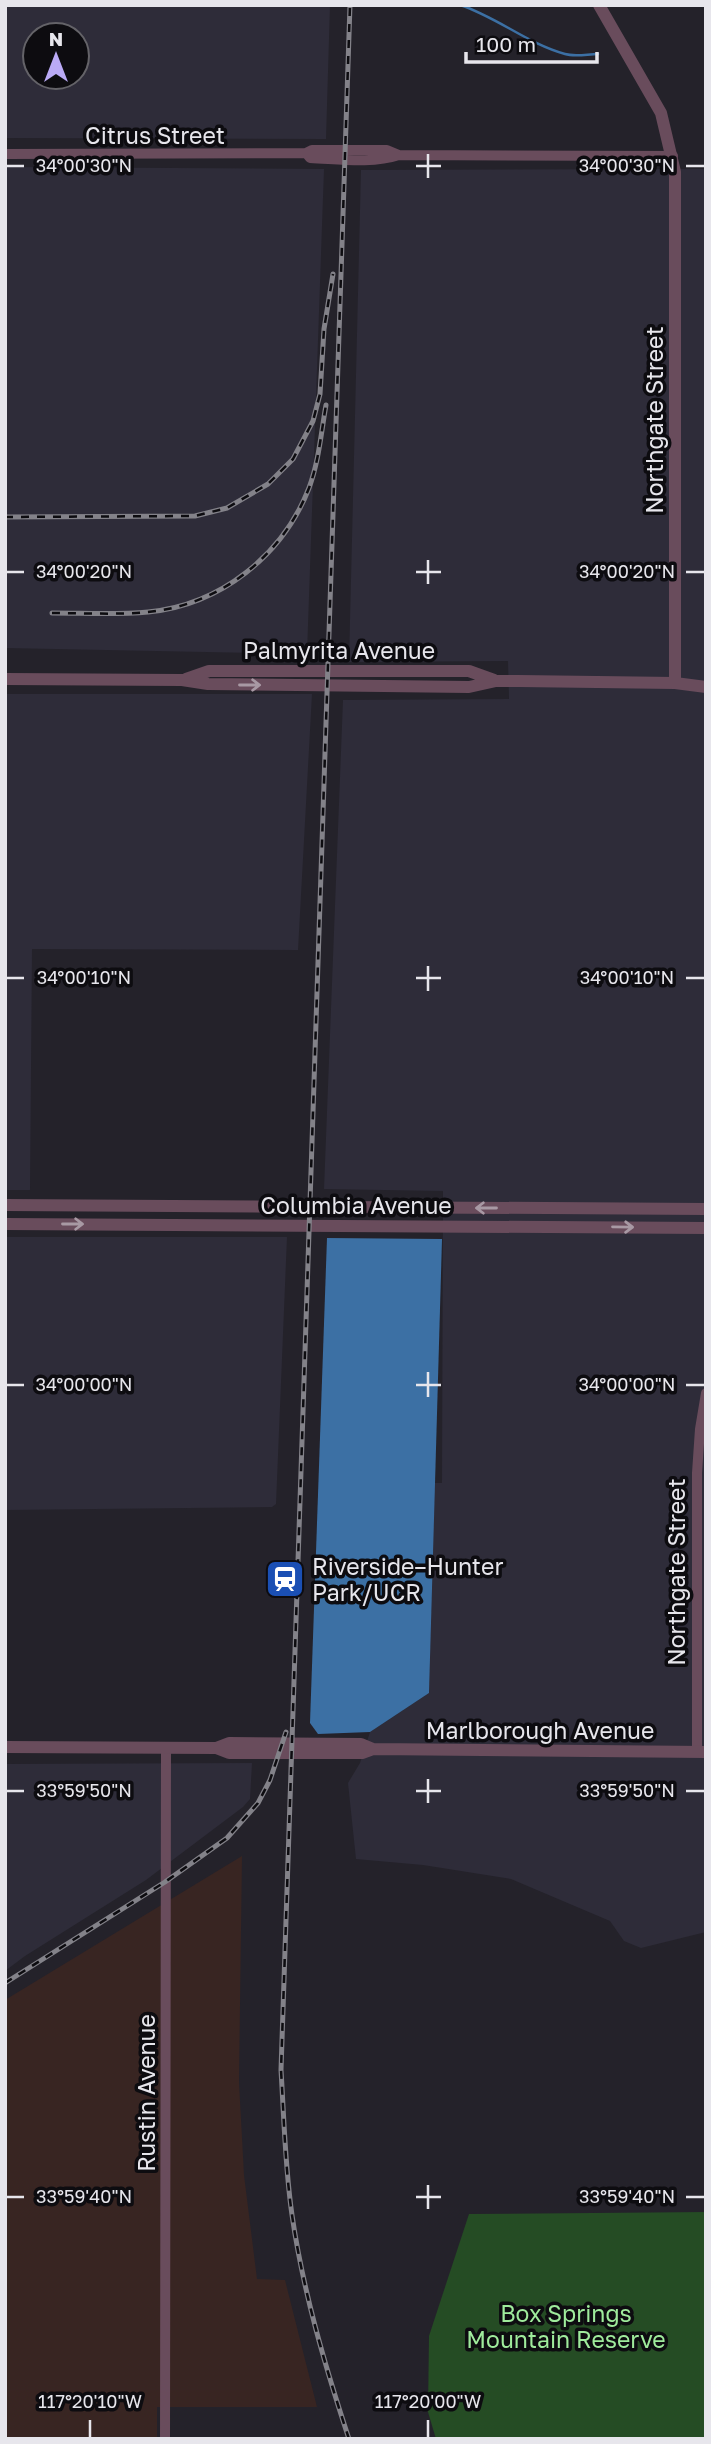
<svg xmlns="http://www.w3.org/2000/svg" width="711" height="2444" viewBox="0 0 711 2444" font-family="'Golos Text',sans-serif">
	<rect width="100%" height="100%" fill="#24222a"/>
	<path fill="#382522" d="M242,1856L239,2082L244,2175L257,2279L285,2280L317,2407H157V2439H5V2000Z"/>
	<path fill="#2e2c39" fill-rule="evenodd" d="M5,5H330L326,139L5,138ZM35,35H77V77H35Z
		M5,167L324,169L307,654L5,648Z
		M706,169V1932L641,1948L624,1941L610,1921L511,1879L423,1865L356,1859L348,1783L360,1763L370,1732L429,1693L431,1483H442L443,1191L324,1189L343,700L509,699L508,661L349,662L361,170Z
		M5,694H312L298,950L32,949L30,1190H5Z
		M5,1237H287L276,1504L272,1507L5,1510Z
		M252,1763L250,1799L243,1807L146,1880L25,1956L5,1971V1764Z"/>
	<path fill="#254c24" d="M706,2212V2439H436L428,2412L429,2336L469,2214Z"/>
	<path fill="#3c70a4" d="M327,1238L442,1239L429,1693L370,1732L318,1734L310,1723Z"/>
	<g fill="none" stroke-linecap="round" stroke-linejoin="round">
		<path stroke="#3c70a4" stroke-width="2.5" d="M460,5C497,17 528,44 565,54C575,57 588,54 598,54"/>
		<path stroke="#694c5c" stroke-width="10" d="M306,153L310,158C338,159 372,164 399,155L673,156
			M5,154L306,153L312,150H387L399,155
			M697,1752V1473L700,1429L706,1393
			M165,2439L166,1748"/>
		<path stroke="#694c5c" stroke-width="12" d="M599,5L661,113L675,172V683
			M5,679L182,680L208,684L469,687L496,681H519L675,683L706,687
			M186,679L209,671H469L494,680
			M5,1205L706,1209
			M5,1224L706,1228
			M5,1747L216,1748L229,1753H362L373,1749L706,1752
			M216,1748L229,1743L361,1744L373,1749"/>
		<g stroke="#838289" stroke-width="5">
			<path id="rail" d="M5,517L195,516L227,508L268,484L293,459L313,421L320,394L324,329L333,274
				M52,613C84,613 117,615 148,612C221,605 283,555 309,488C319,461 321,433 326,405
				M5,1983L165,1882L227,1838L258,1803L270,1780L286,1732
				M349,2439C325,2366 303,2291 292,2215C285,2167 284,2118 281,2070L350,5"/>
		</g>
		<use href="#rail" stroke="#0d0c10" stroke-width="2.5" stroke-dasharray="8" stroke-linecap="butt"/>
	</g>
	<defs><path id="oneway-shaft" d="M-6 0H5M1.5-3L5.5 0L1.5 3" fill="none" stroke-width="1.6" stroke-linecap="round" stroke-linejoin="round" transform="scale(1.75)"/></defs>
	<g stroke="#a899a4">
		<use href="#oneway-shaft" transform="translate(250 685)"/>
		<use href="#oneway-shaft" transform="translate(486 1208) rotate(-180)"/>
		<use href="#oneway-shaft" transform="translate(73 1224)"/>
		<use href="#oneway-shaft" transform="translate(623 1227) rotate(1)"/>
	</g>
	<path fill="none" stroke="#e7e6ec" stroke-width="2.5" d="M428,154V178M7,166H24M416,166H441M686,166H704M428,560V584M7,572H24M416,572H441M686,572H704M428,966V991M7,978H24M416,978H441M686,978H704M428,1372V1397M7,1385H24M416,1385H441M686,1385H704M428,1779V1803M7,1791H24M416,1791H441M686,1791H704M428,2185V2209M7,2197H24M416,2197H441M686,2197H704M90,2420V2437M428,2420V2437"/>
	<defs>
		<g id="station-square" transform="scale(2.0125)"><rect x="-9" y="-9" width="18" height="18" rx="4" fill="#1a4fb4" stroke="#0d0c10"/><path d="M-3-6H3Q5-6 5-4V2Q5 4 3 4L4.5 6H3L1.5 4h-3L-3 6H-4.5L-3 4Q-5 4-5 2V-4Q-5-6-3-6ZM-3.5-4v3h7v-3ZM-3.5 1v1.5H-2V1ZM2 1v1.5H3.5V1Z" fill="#fff"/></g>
	</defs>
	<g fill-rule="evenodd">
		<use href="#station-square" x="285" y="1579"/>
	</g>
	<g text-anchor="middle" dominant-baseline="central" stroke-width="7" stroke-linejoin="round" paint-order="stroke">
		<g font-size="23" fill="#e7e6ec" stroke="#0d0c10">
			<text x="155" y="135">Citrus Street</text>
			<text transform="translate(654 420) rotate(-90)">Northgate Street</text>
			<text x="339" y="650">Palmyrita Avenue</text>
			<text x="356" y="1205">Columbia Avenue</text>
			<text transform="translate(676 1572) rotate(-90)">Northgate Street</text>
			<text x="540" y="1730">Marlborough Avenue</text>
			<text transform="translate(146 2093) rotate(-90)">Rustin Avenue</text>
		</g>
		<g font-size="23" fill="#e7e6ec" stroke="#0d0c10" text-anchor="start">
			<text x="312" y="1566">Riverside–Hunter<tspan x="312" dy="26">Park/UCR</tspan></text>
		</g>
		<g font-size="23" fill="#9feb9c" stroke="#0d0c10">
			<text x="566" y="2313">Box Springs<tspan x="566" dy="26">Mountain Reserve</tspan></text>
		</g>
	</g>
	<g font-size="18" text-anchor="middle" fill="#e7e6ec" stroke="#0d0c10" stroke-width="7" stroke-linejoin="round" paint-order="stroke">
		<text x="84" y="172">34°00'30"N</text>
		<text x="627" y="172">34°00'30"N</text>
		<text x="84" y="578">34°00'20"N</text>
		<text x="627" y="578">34°00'20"N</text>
		<text x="84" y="984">34°00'10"N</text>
		<text x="627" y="984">34°00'10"N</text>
		<text x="84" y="1391">34°00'00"N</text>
		<text x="627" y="1391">34°00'00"N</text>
		<text x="84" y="1797">33°59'50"N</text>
		<text x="627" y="1797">33°59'50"N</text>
		<text x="84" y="2203">33°59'40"N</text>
		<text x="627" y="2203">33°59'40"N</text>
		<text x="90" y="2408">117°20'10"W</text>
		<text x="428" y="2408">117°20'00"W</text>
	</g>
	<rect width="711" height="2444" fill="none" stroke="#e7e6ec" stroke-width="14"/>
	<g transform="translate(56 56)"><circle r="33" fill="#0d0c10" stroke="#646368" stroke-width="2"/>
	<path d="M0-5L12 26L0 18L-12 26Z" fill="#baaaf6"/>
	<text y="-10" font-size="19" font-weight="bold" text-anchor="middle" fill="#e7e6ec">N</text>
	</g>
	<path d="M466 52v10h131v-10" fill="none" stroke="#e7e6ec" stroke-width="3.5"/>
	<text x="476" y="52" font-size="21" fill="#e7e6ec" stroke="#0d0c10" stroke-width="5" paint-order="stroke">100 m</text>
</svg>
